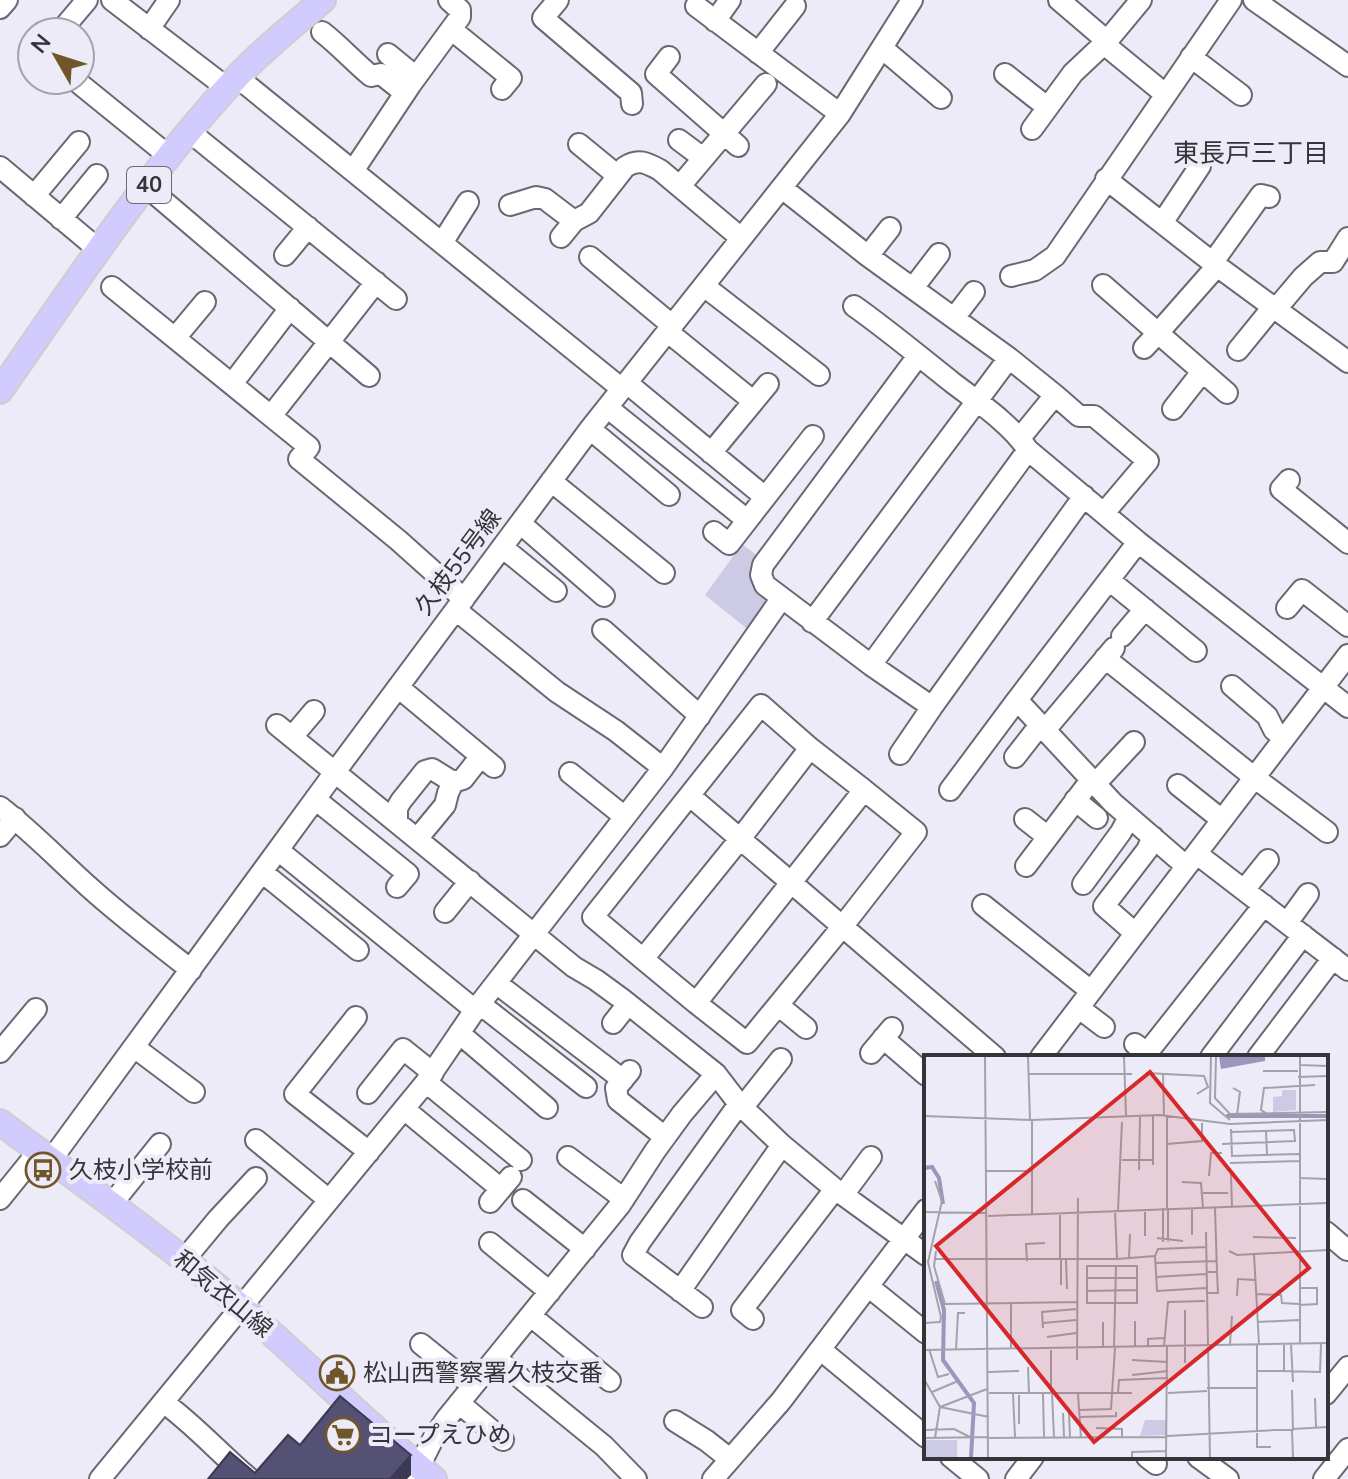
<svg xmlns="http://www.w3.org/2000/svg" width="1348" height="1479" viewBox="0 0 1348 1479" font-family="'Nunito Sans','Noto Sans JP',sans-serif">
	<rect width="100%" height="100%" fill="#ecebf7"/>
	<path fill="#cccae5" d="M742,544L763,560L775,598L751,632L705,595Z"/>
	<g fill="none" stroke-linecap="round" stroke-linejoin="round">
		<g stroke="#6a6973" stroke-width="24">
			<path id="minor" d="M112,0L227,88
				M558,0L543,18L631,93L632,104
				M1059,0L1107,41
				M1254,0L1348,66
				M696,6L840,114
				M0,8L7,0
				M715,21L730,0
				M149,29L169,0
				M452,30L511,78L502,89
				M60,32L87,0
				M322,32C340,46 354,62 371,76L381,74L405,93
				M1104,44L1165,94
				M882,48L941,98
				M758,53L795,6
				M388,54L416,77
				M669,57L656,74L738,146
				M1191,57L1241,95
				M1005,74L1047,107
				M237,77L622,389
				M75,80L170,157
				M1032,129L1073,73L1107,41L1141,0
				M190,132L396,299
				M679,140L703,158
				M579,144L618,176
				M0,167L99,250
				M353,171L411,84L460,17V10L449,0
				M1106,179L1217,266L1348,362
				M680,186L766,84
				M147,187L369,376
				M782,188L868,256L1009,358L1055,395L1020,438
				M34,196L79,142
				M510,205L536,197L545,199L574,221
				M61,219L97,175
				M1162,223L1200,166
				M561,237L574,221L589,213L625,167C638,158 647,163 660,170L741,238
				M442,243L468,202
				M285,255L308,227
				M868,256L890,228
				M590,257L673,326
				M1213,262L1261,195L1269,197
				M1217,266L1158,333L1227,393
				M1011,276L1035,270L1055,256L1231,0
				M1103,285L1158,333L1144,348
				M704,286L819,375
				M112,287L309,447L299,459L398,540L464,599
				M913,288L939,254
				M854,306C888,330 920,357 953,383C979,403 1010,423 1028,450L1138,542L1348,707
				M1276,309L1303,277L1320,262H1333L1348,238
				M954,318L974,292
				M668,332L753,401
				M175,338L205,302
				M1238,350L1273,307
				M918,356L763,565L761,575L765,585L871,665L932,707L1084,496
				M627,383L765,497
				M232,384L290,308
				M1055,395L1079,416H1094L1148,461L1104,513
				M608,408L747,520
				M1173,409L1202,372
				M271,416L376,282
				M590,429L669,495
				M711,453L768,384
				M1289,480L1281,489L1348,543
				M551,481L664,573
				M520,523L604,596
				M714,532L729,544L813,436
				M1138,542L1017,700L1113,803L1186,866
				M502,547L556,591
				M1109,580L1196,651
				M1287,608L1302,590L1348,626
				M456,610L557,692L616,731L663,768
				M812,622L1009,358
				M603,630L700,716
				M1122,636L1145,609
				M1105,658L1255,778L1327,832
				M871,665L1028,450
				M1232,686L1267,716L1274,730L1284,738
				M398,687L494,767
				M761,705L810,748L740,839L643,959L593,917Z
				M277,725L574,967L596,980L622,999L716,1074L739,1104L782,1145L835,1189L926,1255
				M1045,730L1114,648
				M292,737L314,711
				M900,754L932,707
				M1015,757L1040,725
				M570,773L625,817
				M1095,784L1134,742
				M1178,785L1222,820
				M950,790L1017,700
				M690,796L995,1057
				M315,799L408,874L397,887
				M1075,800L1097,818
				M0,807C31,831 59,860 89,887C121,916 157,943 191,970
				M1025,819L1048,837
				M397,822V808L401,801L425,771L432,769L453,782L463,779L481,756
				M0,836L15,818
				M417,839L445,805L448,793L453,782
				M278,850L475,1010
				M1197,854L1348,970
				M1026,866L1091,780
				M262,872L358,950
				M1083,884L1121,832L1129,817
				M1244,890L1268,860
				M983,905L1091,991
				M445,912L470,881
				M1287,923L1308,894
				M1135,933L1104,906L1147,850L1153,837
				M643,959L696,1003L864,790L810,748
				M496,983L623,1080
				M696,1003L747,1043L842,927L916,832L864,790
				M480,1004L586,1087
				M778,1005L806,1028
				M1079,1008L1104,1027
				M356,1017L295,1094L369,1152
				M613,1023L628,1004
				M459,1033L547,1108
				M883,1038L926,1075
				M1135,1044L1147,1053L1264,905
				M134,1047L194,1092
				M0,1052L36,1009
				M871,1053L892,1028
				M1041,1057L1348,655
				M1211,1057L1303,935
				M1258,1057L1333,958
				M630,1071L616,1088L618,1100L665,1137
				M426,1082L521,1160
				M368,1093L403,1049L433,1073
				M742,1108L781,1059
				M404,1109L501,1189
				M256,1140L329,1200
				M568,1157L624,1199
				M51,1160L335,772L590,429L840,114L912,0
				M843,1195L871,1157
				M0,1199L38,1152
				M523,1200L585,1249
				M490,1202L511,1177
				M111,1205L160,1144
				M1326,1232L1347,1250
				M490,1243L550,1292
				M184,1260L218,1219L256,1178
				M869,1287L926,1333
				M680,1291L782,1145
				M702,1307L633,1255L640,1242L739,1104
				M531,1316L610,1381
				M753,1319L742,1310L835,1189
				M421,1344L473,1386
				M821,1350L926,1437
				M496,1358L604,1446L636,1479
				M1326,1394L1348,1367
				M163,1402C195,1425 220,1454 250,1479
				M459,1403L503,1440
				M675,1421L707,1441L730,1459
				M951,1457L978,1479
				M1147,1457L1156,1464
				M1198,1457L1228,1479
				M100,1479L426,1082L475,1010L663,768L781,599
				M413,1479L434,1437L447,1418L620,1205L655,1151L682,1114L716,1074
				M713,1479L781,1401L926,1210
				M1016,1479L1033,1457
				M1324,1479L1348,1449"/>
		</g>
		<g stroke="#cececf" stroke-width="28">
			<path id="major" d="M0,391C74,285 148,172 236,78C263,49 294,25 323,0
				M0,1122C80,1182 162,1239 238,1304C305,1361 366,1424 434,1479"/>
		</g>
		<use href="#minor" stroke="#fff" stroke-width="20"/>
		<use href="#major" stroke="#d2cbfe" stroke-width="24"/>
	</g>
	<path fill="#3c3952" d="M411,1455V1475L407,1479H390Z"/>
	<path fill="#555175" stroke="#3c3952" stroke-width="2" d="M340,1396L411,1455L390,1479H208L230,1452L255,1473L288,1435L300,1445Z"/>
	<defs>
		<g id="bus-ring" transform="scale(1.8)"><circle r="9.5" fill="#ecebf7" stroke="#705628" stroke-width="1.5"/><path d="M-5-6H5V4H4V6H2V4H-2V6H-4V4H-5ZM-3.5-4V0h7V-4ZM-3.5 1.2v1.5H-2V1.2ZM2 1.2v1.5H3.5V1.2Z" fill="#705628"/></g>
		<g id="civic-ring" transform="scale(1.8)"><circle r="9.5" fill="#ecebf7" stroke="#705628" stroke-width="1.5"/><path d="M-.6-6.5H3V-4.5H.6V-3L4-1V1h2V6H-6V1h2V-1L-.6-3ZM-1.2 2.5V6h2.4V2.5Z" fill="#705628"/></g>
		<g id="supermarket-ring" transform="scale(1.8)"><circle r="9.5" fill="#ecebf7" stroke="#705628" stroke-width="1.5"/><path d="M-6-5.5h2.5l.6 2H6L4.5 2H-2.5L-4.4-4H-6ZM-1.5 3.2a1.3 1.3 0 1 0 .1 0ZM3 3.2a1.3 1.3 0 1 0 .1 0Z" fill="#705628"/></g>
	</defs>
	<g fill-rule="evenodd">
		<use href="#bus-ring" x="43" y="1170"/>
		<use href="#civic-ring" x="337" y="1373"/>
		<use href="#supermarket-ring" x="343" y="1435"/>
	</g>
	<g text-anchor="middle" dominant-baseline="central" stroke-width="8" stroke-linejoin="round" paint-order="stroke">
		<rect fill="#ecebf7" stroke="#6b6b72" stroke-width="2" x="127" y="167" width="44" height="36" rx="6"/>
		<g font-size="22" font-weight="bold" fill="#343439">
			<text x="149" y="185">40</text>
		</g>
		<g font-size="24" fill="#343439" stroke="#ecebf7">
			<text transform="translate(458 562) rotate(-53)">久枝55号線</text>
			<text transform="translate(223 1294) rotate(40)">和気衣山線</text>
		</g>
		<g font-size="24" fill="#343439" stroke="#ecebf7" text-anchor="start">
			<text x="69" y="1170">久枝小学校前</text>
			<text x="363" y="1373">松山西警察署久枝交番</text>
			<text x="369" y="1435">コープえひめ</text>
		</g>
		<g font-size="26" fill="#343439" stroke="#ecebf7">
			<text x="1251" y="153">東長戸三丁目</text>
		</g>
	</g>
	<g transform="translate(924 1055)">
		<rect width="404" height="404" fill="#ecebf7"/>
		<path d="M358,35H372V55L349,57V42L358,41ZM221,365H242V380L216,381ZM0,385H33V403H0Z" fill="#cccae5"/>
		<path d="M295,1H341V6L297,14Z" fill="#9a96be"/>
		<path fill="none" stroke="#9a96be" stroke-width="4" d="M302,61H404M0,113L8,112L15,123L19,149M12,226L20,255L19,305L50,348L47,403"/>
		<path fill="none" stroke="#a2a2ab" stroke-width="2" d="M61,1L64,403M104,1L106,64M200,1L202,61M287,1L286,48L306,65M292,1L291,43L306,59L404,57M376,1V289M375,10L404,11M339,16H374M222,18L280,21L284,32L273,39M239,18L240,61M104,19H208M374,22L404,21M309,33L316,37L313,60M342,58L337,55L340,33L391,30M229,60V110M0,61L108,65L236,60L306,69L404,65M108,65V159M307,74L308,101L375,99M342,76L343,100M243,89L278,86V68M298,89L371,86L370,75L307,77M198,105H230M306,108L376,106M215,115L216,62M62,116H109M307,119L308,153M285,121L287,98H298M375,123L404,124M258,127L277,128L279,153M279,138H304M239,153V187M243,153V61M268,153V180M191,155L193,204M194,155L198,67M0,157L63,158M136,158V205M64,161L404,148M282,177L286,403M221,181V154M329,182L372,183M233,183L259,186M244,187V153M12,196L10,211L21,249L154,247M305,196L313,200L404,195M330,199L335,289M231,201L233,236L282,233M205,203L206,179M10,204H193L231,201L234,194L283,192M137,205V230M142,205L143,234M103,206L102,189L121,188M232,208L293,206M163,211H213V223H163ZM283,217H293L291,153M232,222L282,219M163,223V236L213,235V223M163,236V248H213V236M282,238H294L293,217M332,239L357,240L358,248L375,249M313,241L314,224L331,225M375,250L393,249V233H375M261,255V308M211,266V292M333,267L375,265M0,268L16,267L17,262L4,207L18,146L11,126M119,268L152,265M119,273L118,257L153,254M123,282L152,278M306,289L308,261M333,289V392H347M360,289V316L396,317L397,289M367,289L369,327M240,291L244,247L281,246M224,292V284L240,283M179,293V267M190,293L192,211M5,294L14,322L25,319M32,294L34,258H41M87,294V249M0,295L404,288M153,305L154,143M208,305L243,307M104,312L105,339M334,316H360M64,317L95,316M208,320L244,316M0,324L16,352L11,383M283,333H334M368,335L369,376M8,337L34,326M65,338H208M128,338L130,382M194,338L195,325L244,323M244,338L283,336M89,339L91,382M119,339L120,382M127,339V295M154,339L157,383M391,343L392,372M16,352L63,334M16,352L65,362M155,355L187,354L191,293M139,358L140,382M145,358L146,383M156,362L192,361V357M95,369V340M172,373L198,374V383M0,375L30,374L46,382M368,376L369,403M243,381L404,372M0,383L64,382M65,383L242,382M208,403V397L242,396M242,403L243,291"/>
		<path fill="#d62828" fill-opacity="0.15" stroke="#d62828" stroke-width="4" d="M226,17L385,213L170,387L12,191Z"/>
		<rect width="404" height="404" fill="none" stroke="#343439" stroke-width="4"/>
	</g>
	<g transform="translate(56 56) rotate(309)"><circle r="38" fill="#ecebf7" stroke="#a2a2ab" stroke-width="2"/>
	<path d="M0-6L14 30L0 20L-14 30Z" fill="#705628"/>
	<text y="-12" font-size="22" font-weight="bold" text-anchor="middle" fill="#343439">N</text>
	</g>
</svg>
